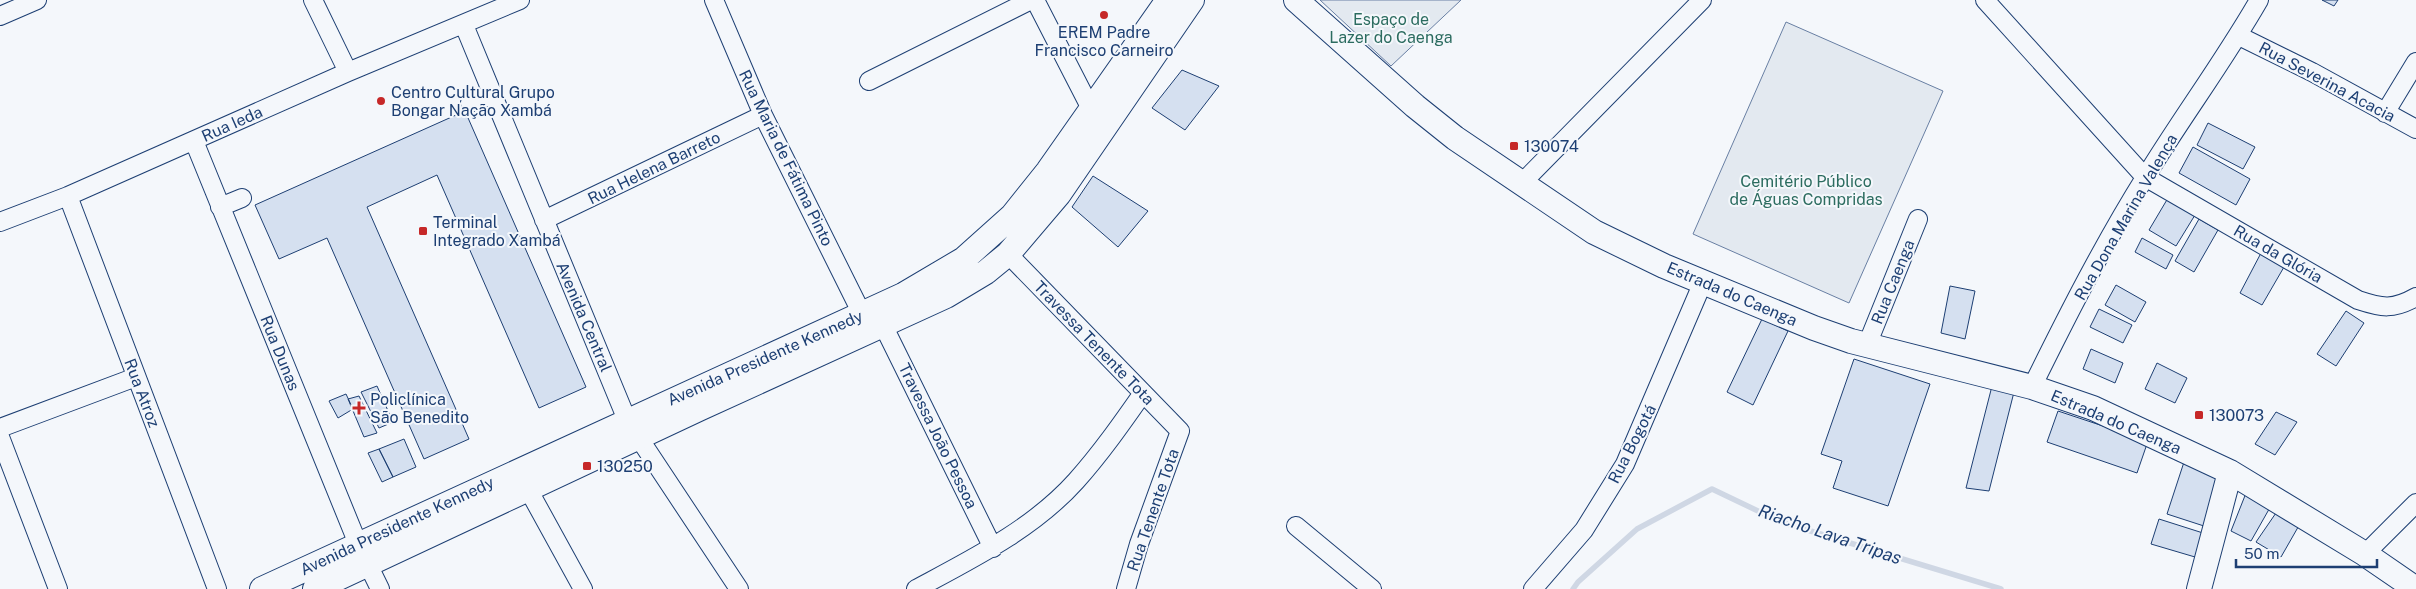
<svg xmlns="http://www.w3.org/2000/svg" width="2416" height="589" viewBox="0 0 2416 589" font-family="'Public Sans',sans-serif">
	<rect width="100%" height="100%" fill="#f4f7fb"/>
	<path fill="#e3e9f0" stroke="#687fa3" d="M1320,0H1461L1391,66Z
		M1786,22L1943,91L1849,303L1693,234Z"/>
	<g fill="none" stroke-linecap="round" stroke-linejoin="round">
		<path stroke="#cfd7e4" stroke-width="5.5" d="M1573,589L1578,582L1637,529L1712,489L1781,522L2001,589"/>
	</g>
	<path fill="#d5e0f0" stroke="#1d3f73" d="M2322,0H2338L2334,6Z
		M1182,70L1219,86L1185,130L1152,108Z
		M465,111L586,387L539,408L437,175L367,207L469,439L424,459L327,238L279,259L255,205Z
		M2208,123L2255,147L2243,169L2197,145Z
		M2193,147L2250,179L2236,205L2179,173Z
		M1093,176L1148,211L1118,247L1072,207Z
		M2168,198L2195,215L2176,246L2149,230Z
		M2199,219L2218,230L2194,272L2175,261Z
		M2142,238L2173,255L2166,269L2135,252Z
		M2261,253L2284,267L2262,305L2240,293Z
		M2116,285L2146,302L2135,322L2105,305Z
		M1950,286L1975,291L1965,339L1941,333Z
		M2099,309L2132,325L2123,343L2090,327Z
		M2346,311L2364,323L2336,366L2317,354Z
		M1762,319L1788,331L1753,405L1727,392Z
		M2091,349L2123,363L2115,383L2083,369Z
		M1854,359L1930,384L1888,506L1833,488L1842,461L1821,454Z
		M2157,363L2187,378L2175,403L2145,389Z
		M377,386L393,422L379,428L361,392Z
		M1992,386L2014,392L1989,491L1966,488Z
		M346,394L353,409L338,418L329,401Z
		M359,396L377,433L364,437L348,399Z
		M2058,411L2148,441L2137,473L2047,442Z
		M2276,412L2297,422L2275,455L2255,444Z
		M404,439L416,467L393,477L379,449Z
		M379,449L393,477L382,482L368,453Z
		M2184,462L2224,475L2207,527L2167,514Z
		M2248,488L2272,504L2251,541L2231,531Z
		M2278,510L2301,522L2281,557L2256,542Z
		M2159,519L2203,533L2195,557L2151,544Z"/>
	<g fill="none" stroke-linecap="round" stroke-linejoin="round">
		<g stroke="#1d3f73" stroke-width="20">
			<path id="street" d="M313,0L348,72
				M714,0L763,115L862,314
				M1035,0L1091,109
				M1985,0L2145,177L2358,300C2382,308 2393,310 2416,297
				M0,16L37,0
				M464,25L627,420L739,589
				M2239,36L2312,72L2416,129
				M869,81L1031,0
				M470,103L494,94
				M2385,113L2416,62
				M194,141L358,544L380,589
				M1521,184L1702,0
				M68,196L217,589
				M220,207L242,198
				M544,220L763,115
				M0,222L68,196L348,72L520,0
				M1008,254L1180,431L1139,544L1126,589
				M883,325L993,548
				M1867,345L1918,219
				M2032,387C2067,316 2104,243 2146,176C2182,117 2224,61 2259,0
				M0,428L136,377
				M0,437L58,589
				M528,489L583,589
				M1296,526L1372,589
				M2365,554L2416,503
				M916,589C972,559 1033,529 1076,481C1101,453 1122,423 1143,393
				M1533,589L1584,530L1625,464L1703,282"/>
		</g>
		<g stroke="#1d3f73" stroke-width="26">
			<path id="secondary" d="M1296,0L1415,106L1455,138L1594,232L1664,266L1814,328L1851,341L2032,387L2093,408L2230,472L2365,554L2416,589
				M262,589L903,295L964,259L1012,216L1048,171L1168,0
				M315,589L701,408L946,296L986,272L1008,254L1059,194L1192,0
				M2199,589L2230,472"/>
		</g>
		<use href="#street" stroke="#f4f7fb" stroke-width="18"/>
		<use href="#secondary" stroke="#f4f7fb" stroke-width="24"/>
	</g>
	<g fill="#c62828" stroke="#f4f7fb" stroke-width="2">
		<circle cx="1104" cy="15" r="5"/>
		<circle cx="381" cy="101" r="5"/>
		<rect x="1509" y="141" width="10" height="10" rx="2.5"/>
		<rect x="418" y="226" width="10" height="10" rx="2.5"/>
		<path d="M356.5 400.5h5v5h5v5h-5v5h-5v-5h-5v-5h5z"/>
		<rect x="2194" y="410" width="10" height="10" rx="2.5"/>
		<rect x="582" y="461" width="10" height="10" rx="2.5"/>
	</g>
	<g text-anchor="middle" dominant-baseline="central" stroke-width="4" stroke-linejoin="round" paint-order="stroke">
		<g font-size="16" fill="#2c6c60" stroke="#f4f7fb">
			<text x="1391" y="19">Espaço de<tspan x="1391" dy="18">Lazer do Caenga</tspan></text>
			<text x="1806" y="181">Cemitério Público<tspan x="1806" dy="18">de Águas Compridas</tspan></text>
		</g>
		<g font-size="16" fill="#1d3f73" stroke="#f4f7fb" text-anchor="start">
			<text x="1104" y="32" text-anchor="middle">EREM Padre<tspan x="1104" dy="18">Francisco Carneiro</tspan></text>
			<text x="391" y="92">Centro Cultural Grupo<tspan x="391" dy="18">Bongar Nação Xambá</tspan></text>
			<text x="1524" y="146">130074</text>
			<text x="433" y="222">Terminal<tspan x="433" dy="18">Integrado Xambá</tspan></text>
			<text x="370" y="399">Policlínica<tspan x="370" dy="18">São Benedito</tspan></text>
			<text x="2209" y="415">130073</text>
			<text x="597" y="466">130250</text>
		</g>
		<g font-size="16" fill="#1d3f73" stroke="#f4f7fb">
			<text transform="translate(2327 82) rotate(28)">Rua Severina Acacia</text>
			<text transform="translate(232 124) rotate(-24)">Rua Ieda</text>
			<text transform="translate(786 158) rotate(64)">Rua Maria de Fátima Pinto</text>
			<text transform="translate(654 168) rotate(-26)">Rua Helena Barreto</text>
			<text transform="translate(2126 217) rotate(-60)">Rua Dona Marina Valença</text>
			<text transform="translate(2278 254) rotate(30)">Rua da Glória</text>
			<text transform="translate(1893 282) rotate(-68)">Rua Caenga</text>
			<text transform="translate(1732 294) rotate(23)">Estrada do Caenga</text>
			<text transform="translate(584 317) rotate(67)">Avenida Central</text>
			<text transform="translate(1094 343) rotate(46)">Travessa Tenente Tota</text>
			<text transform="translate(280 353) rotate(68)">Rua Dunas</text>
			<text transform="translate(765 358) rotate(-24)">Avenida Presidente Kennedy</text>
			<text transform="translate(142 393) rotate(69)">Rua Atroz</text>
			<text transform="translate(2116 422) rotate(23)">Estrada do Caenga</text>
			<text transform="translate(938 436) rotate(64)">Travessa João Pessoa</text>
			<text transform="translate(1632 444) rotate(-63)">Rua Bogotá</text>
			<text transform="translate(1153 510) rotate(-71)">Rua Tenente Tota</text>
			<text transform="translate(397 526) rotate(-25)">Avenida Presidente Kennedy</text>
		</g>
		<g font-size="18" font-style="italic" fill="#1d3f73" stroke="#f4f7fb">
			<text transform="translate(1830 534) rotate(19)">Riacho Lava Tripas</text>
		</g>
	</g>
	<path d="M2236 559v8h141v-8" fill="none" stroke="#1d3f73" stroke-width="2.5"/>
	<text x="2244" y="559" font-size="15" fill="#1d3f73" stroke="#f4f7fb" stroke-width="4" paint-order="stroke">50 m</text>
</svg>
